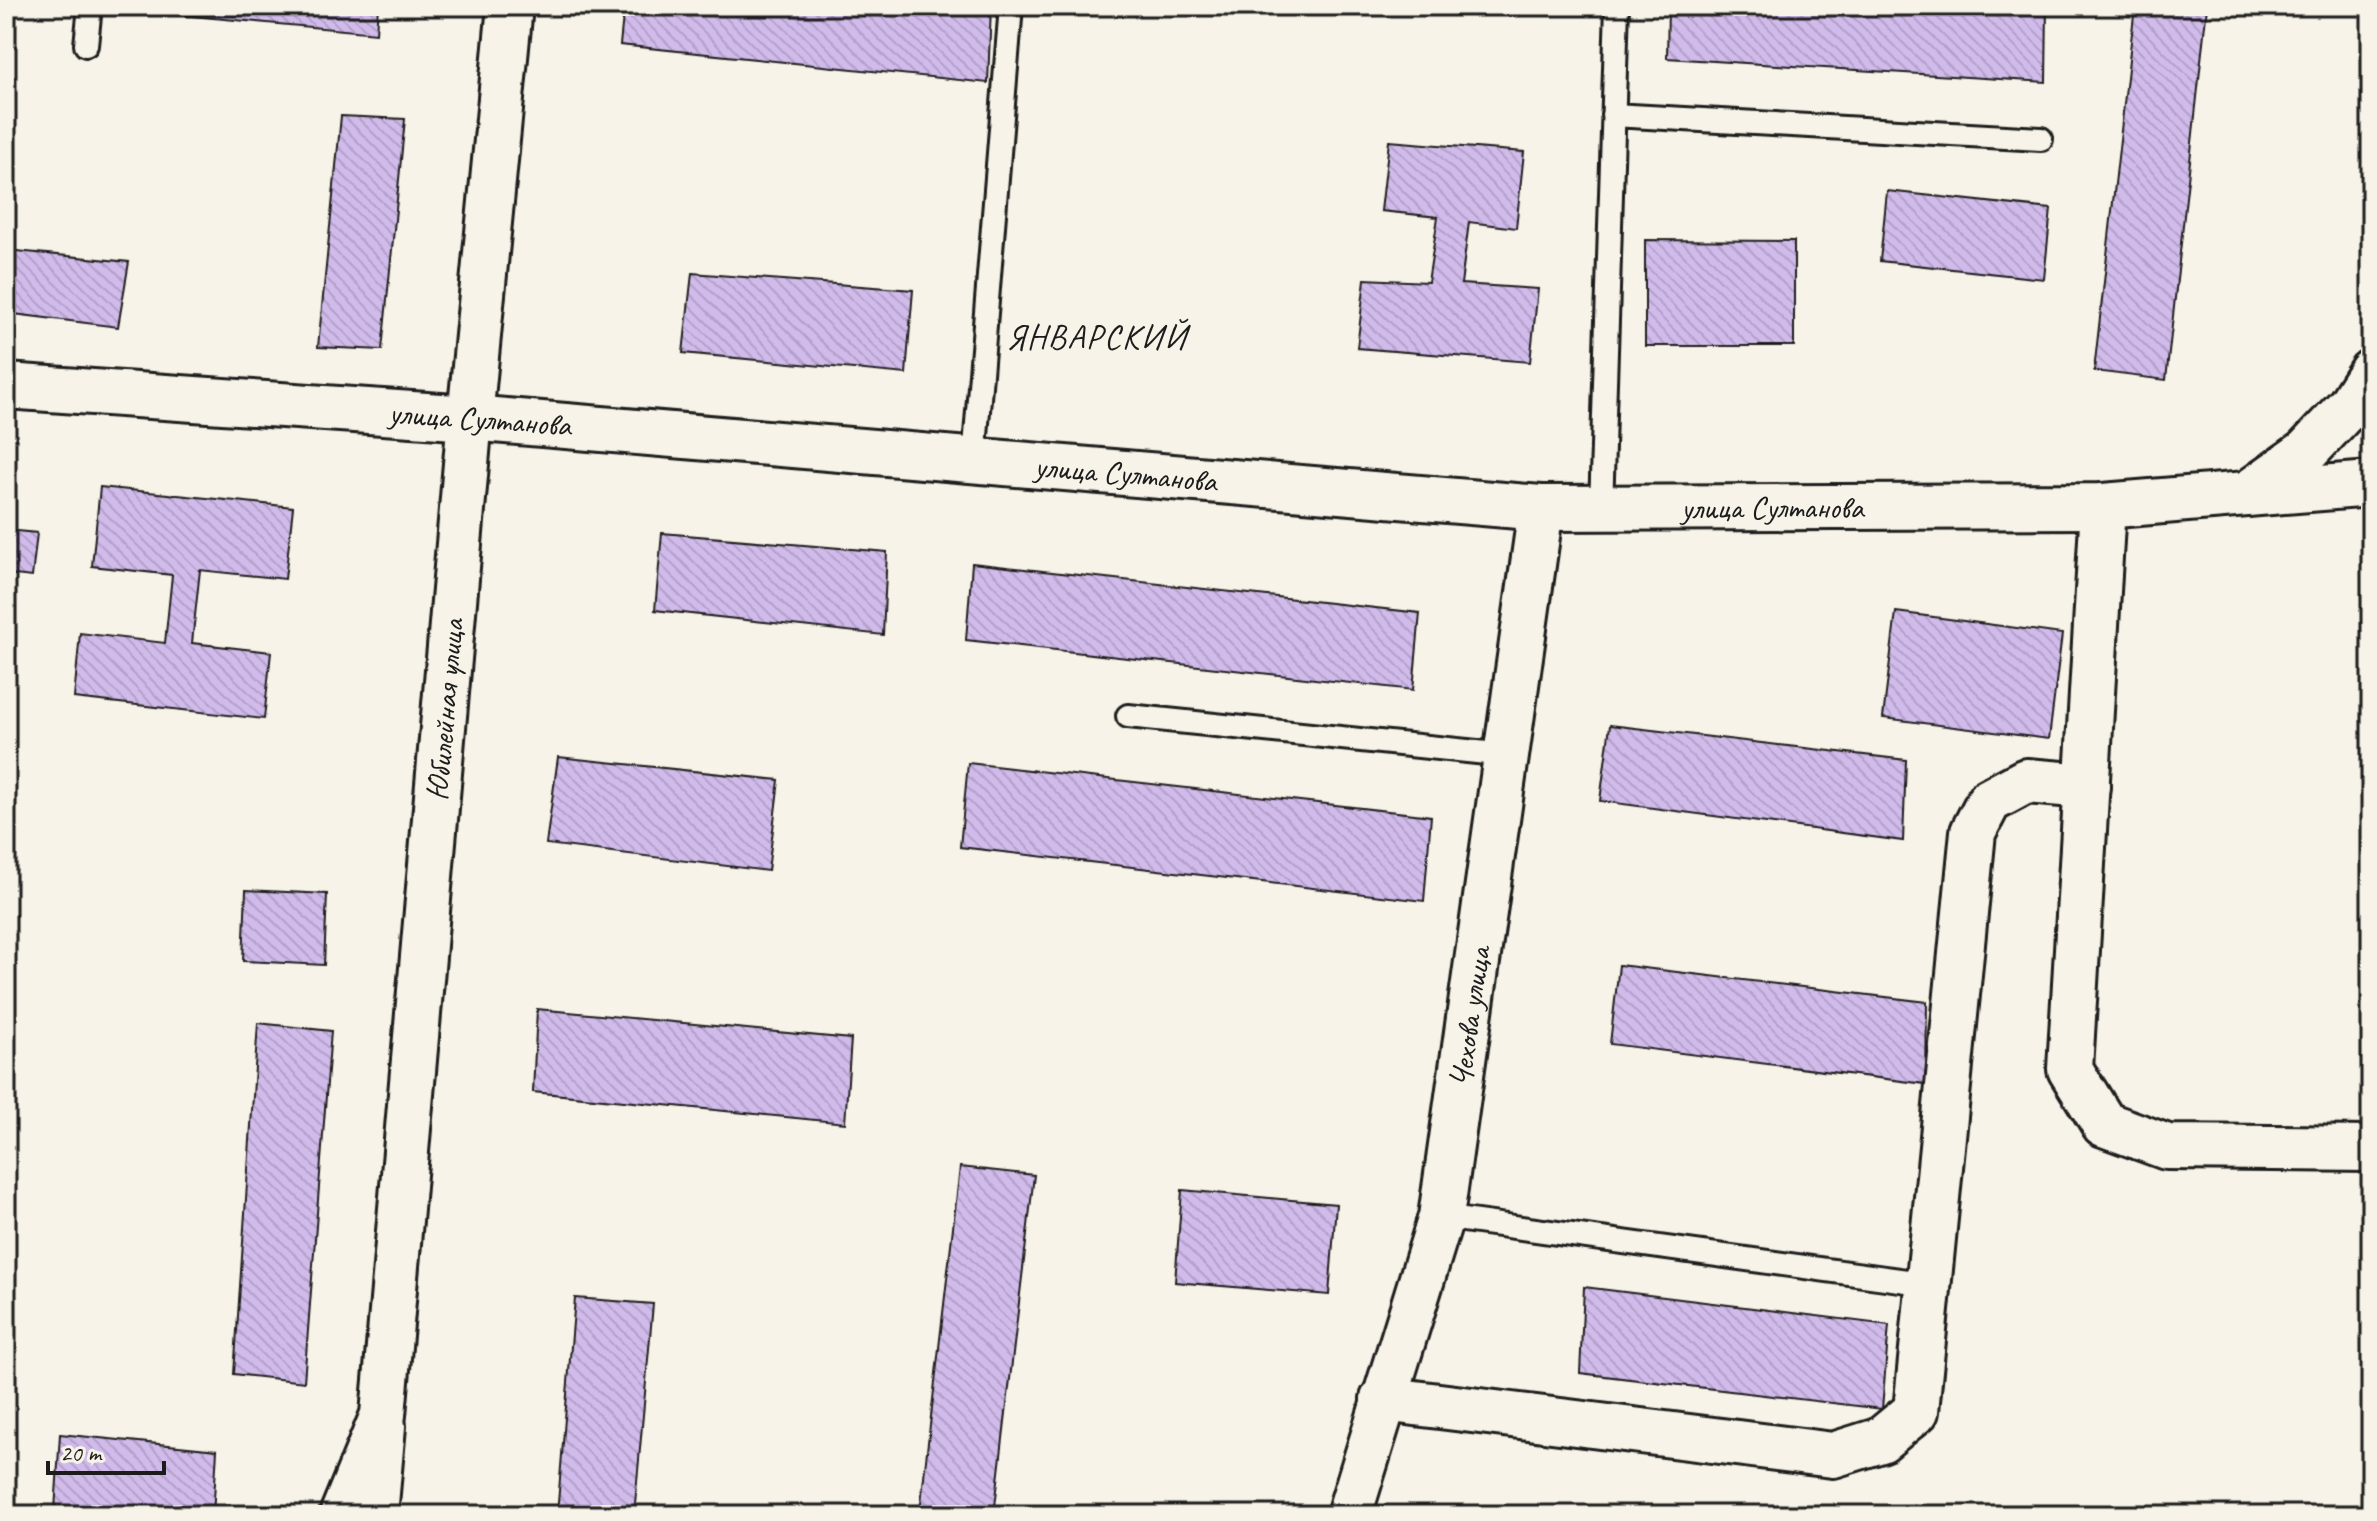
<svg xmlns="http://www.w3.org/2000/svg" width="2377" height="1521" viewBox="0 0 2377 1521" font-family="Caveat,sans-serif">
	<defs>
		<pattern id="building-back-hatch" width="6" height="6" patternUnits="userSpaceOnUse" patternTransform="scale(2)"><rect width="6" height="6" fill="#d1bbeb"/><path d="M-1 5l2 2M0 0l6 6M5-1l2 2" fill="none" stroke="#b3a0c9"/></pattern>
	</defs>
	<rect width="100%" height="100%" fill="#f7f3e8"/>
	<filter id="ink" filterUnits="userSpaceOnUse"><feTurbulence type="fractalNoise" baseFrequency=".0125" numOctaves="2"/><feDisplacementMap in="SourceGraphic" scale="16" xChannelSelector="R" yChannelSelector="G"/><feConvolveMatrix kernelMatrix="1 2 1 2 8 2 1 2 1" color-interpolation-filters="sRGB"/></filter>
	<g filter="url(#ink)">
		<path fill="url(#building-back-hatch)" stroke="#1c1c1c" stroke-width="2" d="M150,6H378L376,33L149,12Z
			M624,6H991L988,83L620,45Z
			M1668,6H2047L2046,82L1667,58Z
			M2135,6H2207L2166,380L2094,371Z
			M341,116L405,119L382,350L318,347Z
			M1389,141L1524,152L1516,228L1469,222L1461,284L1538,289L1530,362L1357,348L1365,279L1428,282L1438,217L1381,211Z
			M1887,191L2051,209L2044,279L1880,261Z
			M1645,240L1794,241V346H1645Z
			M6,250L129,262L118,327L6,313Z
			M692,273L913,290L906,374L683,353Z
			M100,487L293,507L285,579L200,570L192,643L271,652L264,719L74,698L80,633L165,643L172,575L92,566Z
			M6,530L37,533L32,577L6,574Z
			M662,533L887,552L883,635L655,610Z
			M972,563L1420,613L1413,690L966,640Z
			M1896,612L2062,634L2049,739L1883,718Z
			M1610,725L1906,760L1903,841L1600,801Z
			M558,757L779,780L768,871L546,844Z
			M968,763L1431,816L1424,901L960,847Z
			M246,890L327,894L324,965L243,961Z
			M1619,965L1927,1002L1926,1084L1610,1044Z
			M537,1009L851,1039L845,1123L533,1092Z
			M258,1023L331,1031L304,1382L234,1374Z
			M960,1167L1034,1175L994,1515H955L920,1511Z
			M1182,1190L1336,1204L1329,1295L1175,1282Z
			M1584,1287L1889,1325L1882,1409L1580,1373Z
			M575,1298L653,1304L634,1515H557Z
			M60,1434L217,1450L213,1515H95L55,1510Z"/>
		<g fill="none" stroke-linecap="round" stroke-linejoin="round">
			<g stroke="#1c1c1c" stroke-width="28">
				<path id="service" d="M86,45L90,6
					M1613,115L2041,139
					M974,460L1011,6
					M1601,509L1617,6
					M1128,716L1506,755
					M1441,1217L1929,1284"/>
			</g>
			<g stroke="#1c1c1c" stroke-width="50">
				<g id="minor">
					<path d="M6,386L470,418"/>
					<path d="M2103,506L2070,1069L2104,1124L2167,1147L2371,1149"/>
					<path d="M1383,1399L1833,1455L1881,1440L1916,1411L1973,832L1989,801L2026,781L2087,786"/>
					<path d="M375,1515L383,1426"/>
					<path id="s1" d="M1349,1515L1441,1217L1541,508"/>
				</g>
			</g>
			<g stroke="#1c1c1c" stroke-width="50">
				<path id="tertiary" d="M2247,494L2371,484"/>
			</g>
			<g stroke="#1c1c1c" stroke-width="50">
				<g id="secondary">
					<path id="s2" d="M470,418L1541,508L2103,506L2247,494L2306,452L2350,405L2371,372"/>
					<path id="s3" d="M342,1515L383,1415L470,418L510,6"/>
				</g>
			</g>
			<use href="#service" stroke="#f7f3e8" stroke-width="22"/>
			<use href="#minor" stroke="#f7f3e8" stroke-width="44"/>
			<use href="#tertiary" stroke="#f7f3e8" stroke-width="44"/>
			<use href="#secondary" stroke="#f7f3e8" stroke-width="44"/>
		</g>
	</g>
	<g text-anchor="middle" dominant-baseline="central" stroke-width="6" stroke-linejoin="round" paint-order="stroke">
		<g font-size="32" fill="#1c1c1c" stroke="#f7f3e8">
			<text transform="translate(480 419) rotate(4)">улица Султанова</text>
			<text stroke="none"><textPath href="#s2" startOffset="658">улица Султанова</textPath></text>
			<text stroke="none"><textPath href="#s2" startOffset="1306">улица Султанова</textPath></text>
			<text stroke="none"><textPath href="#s3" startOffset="816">Юбилейная улица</textPath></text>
			<text stroke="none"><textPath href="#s1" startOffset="514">Чехова улица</textPath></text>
		</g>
		<g font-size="34" letter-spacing="2" fill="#1c1c1c" stroke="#f7f3e8">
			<text x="1097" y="336">ЯНВАРСКИЙ</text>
		</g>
	</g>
	<rect width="2377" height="1521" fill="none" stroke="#f7f3e8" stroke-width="32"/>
	<rect x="16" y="16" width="2345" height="1489" fill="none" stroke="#1c1c1c" stroke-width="3" filter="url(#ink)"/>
	<path d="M48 1461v12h116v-12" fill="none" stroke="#1c1c1c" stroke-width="4"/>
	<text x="60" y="1461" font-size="24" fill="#1c1c1c" stroke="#f7f3e8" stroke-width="6" paint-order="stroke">20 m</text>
</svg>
